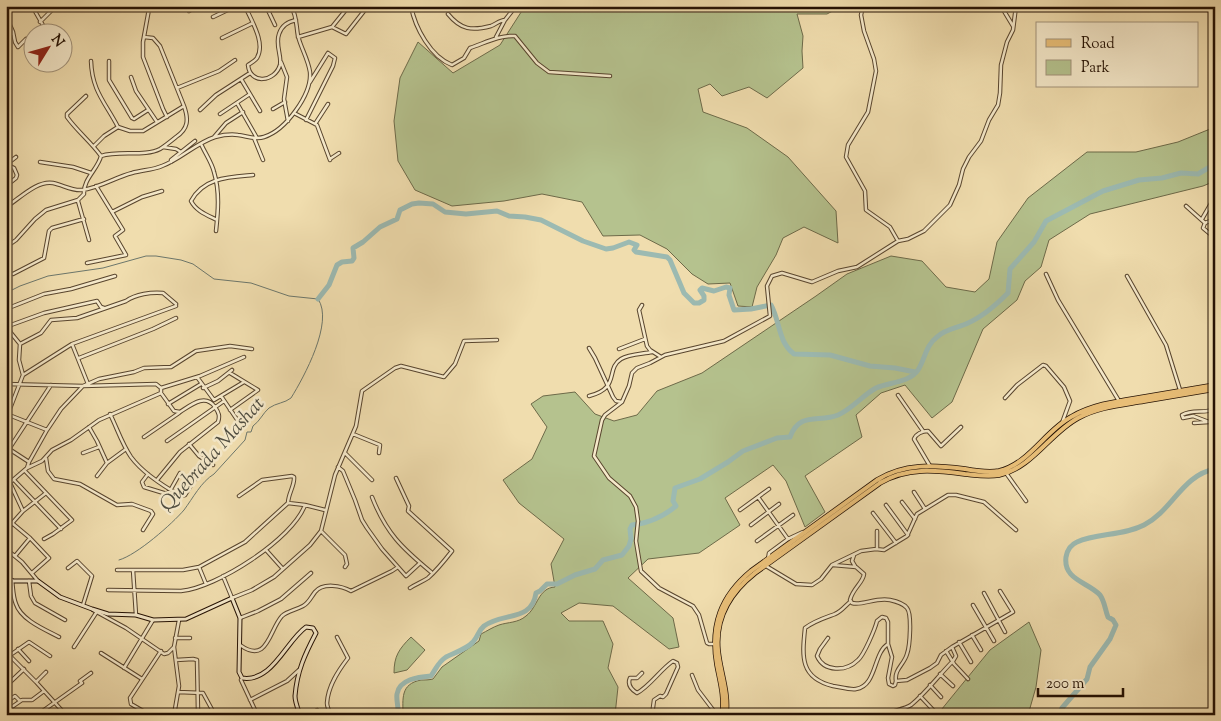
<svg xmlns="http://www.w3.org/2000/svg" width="1221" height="721" viewBox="0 0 1221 721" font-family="'Sorts Mill Goudy',serif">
	<rect width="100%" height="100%" fill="#f0ddae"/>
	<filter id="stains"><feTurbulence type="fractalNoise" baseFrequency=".004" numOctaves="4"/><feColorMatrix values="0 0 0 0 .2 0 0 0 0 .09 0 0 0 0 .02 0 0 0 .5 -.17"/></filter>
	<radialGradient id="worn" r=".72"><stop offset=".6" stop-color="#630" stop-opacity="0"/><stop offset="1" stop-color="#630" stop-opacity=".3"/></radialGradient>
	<path fill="#b5c28e" stroke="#6d6a49" d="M525,6H842L827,14H797L803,36L802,51L803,68L767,98L749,87L722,96L710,84L698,89L703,112L747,128L788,157L836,211L838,243L804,227L783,238L776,255L757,287L752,307L738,306L730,283L708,284L692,274L667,249L640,235L603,236L582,202L542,194L504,201L452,206L415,190L398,161L394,121L400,78L418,42L453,73L500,45Z
		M1215,127V181L1203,186L1090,214L1049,240L1041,267L1025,281L1017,300L983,329L952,402L932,418L905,385L881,393L856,415L862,437L805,476L825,512L805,527L786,481L773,465L725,498L740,525L699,553L648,559L628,578L673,618L679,647L669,649L613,606L579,603L561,613L569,621H603L613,644L608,668L618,687L615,715H403C403,699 400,684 421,680C425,680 429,680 433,679L442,667L479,641L481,634C487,631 493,627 499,625C508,622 518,623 526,616C538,607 538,588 555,587L551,564L564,539L519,503L503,480L532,459L547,427L531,404L543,396L575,392L595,414L614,421L637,415L657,391L702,373L816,296L847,274L891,256L922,261L946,287L975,292L989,279L997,242L1028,198L1087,152H1136L1178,142Z
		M1029,622L1041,650L1036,687L1028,715H937L990,650Z
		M411,637L425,650L407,670L394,673C394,656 399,649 411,637Z"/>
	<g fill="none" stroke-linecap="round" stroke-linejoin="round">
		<path stroke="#6c776c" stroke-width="1" d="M6,293L20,286L48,276L103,268L146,256H156L181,260L193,264L214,279L251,283L289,296L318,299C334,322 304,377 291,398C285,403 276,403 269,408C263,413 260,421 253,426L251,432H247L245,440L214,474C201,482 193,498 184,510C172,524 137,555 119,560"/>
		<path stroke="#9cbab2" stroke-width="5" d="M318,299L329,285L337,265L342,262L352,261L354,258L353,248L363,242L380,227L397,219L400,210L412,204L419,203L433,204L445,212L466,214L497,211L509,216L525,217L541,220L583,241L606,249L613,248L629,242L637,245L634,250L636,252L667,257L670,260L684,293L694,303H699L704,300V296L700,290L702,288L714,291L726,287L730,288L729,295L734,310L751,309L771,305C780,321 778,342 794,354L830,355L870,366L895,368L915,372
			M398,715C399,708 396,701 397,694C399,679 419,677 431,676C436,669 438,662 446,657C454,653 467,649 473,642C478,637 478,631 484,626C503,612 532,622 536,593L540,591L547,584H557L575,575L595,569L603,560L622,555L629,546L631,539L630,529L632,525C649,523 663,517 676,506L673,501L675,488L700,479L728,462L743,451L777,438L790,437C800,411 819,423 838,415C852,409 863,395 876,388C889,382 909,383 918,370C925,359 926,345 937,337C945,329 958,328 968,323C984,316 996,305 1008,293L1010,269L1034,242L1046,221L1103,191L1139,180L1162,178L1181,173L1198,174L1215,164
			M1059,715L1062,708L1087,679L1090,667L1110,639L1116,625L1113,620L1108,617C1105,610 1105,602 1100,595C1088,582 1063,580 1066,557C1067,551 1070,545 1077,542C1096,533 1123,536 1144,525C1172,511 1182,475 1215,469"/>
		<g stroke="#58452e" stroke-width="4.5">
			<path id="street" d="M32,6L44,27L45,32
				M245,6C251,20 266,43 257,58C255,61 251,63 248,65C250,85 275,82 280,65C282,56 275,45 279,34C282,25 288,22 296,20
				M266,6L275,25
				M411,6C415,28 431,57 452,65L464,58L470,48C485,43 499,35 515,36L537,63L549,72L610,76
				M863,6L861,15L864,31L874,59L876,71L868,112L848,145L846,157L865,191L866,210L890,227L898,241
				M1001,6L1013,26
				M149,9L143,42V57L163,109L167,117
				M189,11L197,6
				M448,14C461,30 472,31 491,26C496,24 500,20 505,20
				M6,16L13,32L6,40
				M213,17L236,6
				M40,22L56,6
				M332,27L346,34L368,6
				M13,32L15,42L18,47L26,39L32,37
				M298,37L332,27L349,6
				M496,37L505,20L516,6
				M222,38L253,23
				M91,61C92,91 105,102 118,127
				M109,61V80L132,118L134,119L148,110
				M281,62L287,77L284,99L288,121
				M131,77L136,91L157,122
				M241,79L260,111
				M177,88L219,71L235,60
				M237,103L257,138
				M273,109L285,102
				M200,110L216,95L250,73
				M294,113L317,125L330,160
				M220,114L250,94
				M306,120L333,66L335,58L328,53L310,82
				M315,124L328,104
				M214,137L226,123L243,112
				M254,138L263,160
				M201,144C205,153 212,163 214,172C220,192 218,212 216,231
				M94,146L104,136L118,127L130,131H143L184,106L160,46L153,38L144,37
				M163,147L176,149L181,152
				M101,156C118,150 145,157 160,149C165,146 171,141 176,137C188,129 189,120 184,106
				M330,159L339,153
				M40,162L73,167L91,173
				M171,162V160L195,141
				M6,164L14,168L17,175L16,178L6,186
				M7,164L16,157
				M78,201L89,240
				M1186,206L1205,223
				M6,207C19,199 37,180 53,183C63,185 72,191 82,190C99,188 116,177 132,173C142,170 153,170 162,166C181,159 196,143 215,137C223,135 231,134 238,135C247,136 255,140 264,137C286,130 312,94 310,72C308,59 301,48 298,36C296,25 297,16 291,6
				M112,212L142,197L162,191
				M1202,219L1213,200
				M217,220C207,215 196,211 191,201C204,177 230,177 253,175
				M1205,223L1203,228L1215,238
				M1205,223L1215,219
				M6,247L16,240L35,219L46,210L78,200L84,194C83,179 98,169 101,156C91,142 77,131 67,117V114L86,96
				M87,263L126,255L115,236L123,230L96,186
				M6,273L13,274L44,258L49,231L52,228L84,219
				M1046,274L1058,300L1119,401
				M1127,276L1166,345L1180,390
				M642,305L639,310L647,346L650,350L661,357
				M6,309L44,294L71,289L115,276
				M20,344L11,333L9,328L11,325L44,313L97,301L101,307L104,308
				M72,344L88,384
				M589,348L595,358L613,397L616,401L622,402
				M619,349L645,339
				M79,358L153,329L176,318
				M230,373L258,390L230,410
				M23,375L72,344L176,306
				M197,377L214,400L244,382
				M6,384L83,386L156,384L161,388V393L99,420L71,440L52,450L42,461L27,468L6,486
				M161,388L200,376L244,357
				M203,388L218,381L232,370
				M898,395L923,431
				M221,396L238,421
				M589,396C621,388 605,369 621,359C629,354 643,354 652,352
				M1005,398L1017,385L1043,365L1046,366L1064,387L1070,401L1062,423
				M168,404L201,384
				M110,414C117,428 122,444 131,457C142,472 165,487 181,496L185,495L195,479
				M9,415L47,430
				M6,419L23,375L19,360L20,344L41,333L51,320L77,318L126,301C136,294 151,292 163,293L176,304
				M1194,423L1209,422L1193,416L1183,418L1182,415C1193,409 1204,414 1215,409
				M89,427L97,441L107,463
				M353,434L380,445L379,453
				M144,437L179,413
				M167,441L224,401
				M189,444L199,456L213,465
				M6,447L29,462
				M9,449L51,385
				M83,453L99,447
				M345,453L372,480
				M46,458L48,471L54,479L80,484L117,505L132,504L151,511L153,514L143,530
				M930,466L914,439C916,434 922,431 928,431L941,446L961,427
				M338,467L343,471L355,500L362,520L367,528L382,549L406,576L419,564
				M27,468L29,462L47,430L61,409L83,386L99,379L134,372L144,368L171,367L196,351L230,346L252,349
				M25,471L72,520L53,534L44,539
				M1006,473L1026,501
				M148,474L142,482L144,487L167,494L171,489L180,473
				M97,476L107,463L126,449
				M396,478L409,506L408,511L452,551C445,560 436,571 428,578C422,582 416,584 410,588
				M14,480L61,529
				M157,480L180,452L218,422C220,416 219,413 215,407C205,393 191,405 180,412L174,411L161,393
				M10,483L23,511
				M914,492L925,509
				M372,497C386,533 402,548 431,572
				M758,497L788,539
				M902,502L915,519
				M305,505L325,510
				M886,505L908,535
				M740,510L769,489
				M873,513L896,543
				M12,523L30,538L49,558L32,573
				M751,525L779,504
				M6,530L23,511L46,493
				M321,531L345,555L347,564L345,567
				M877,531V549
				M757,541L793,515
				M6,549L22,562L38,581
				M266,550L283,569
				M854,555L852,561L855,566
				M15,556L30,538
				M768,559L769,553L788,539L803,532
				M833,565L856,567L864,574C863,583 853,588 850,600L852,603C862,606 876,597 890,600C895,601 904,604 907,608C912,614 910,646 907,654C904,665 894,669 896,681
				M766,566L796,584L812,585L821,579L832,565L861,551L876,549L884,550L907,536L917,514L948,495H956L984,502L1016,530
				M199,567L206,584
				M68,568L77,561L92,576L83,605
				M117,570H183L199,567L245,542L288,503
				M133,570L136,615
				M223,576L232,598L252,590L274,577L310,545L321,531L335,475L356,426L362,391L395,368L401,366L444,377L455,364L464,341L497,340
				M12,580C13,588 13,597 16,604C21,620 46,630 59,637
				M29,581L31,596L35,603L65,620
				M108,590L181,591C216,588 293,539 305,505L288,503C288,494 295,485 294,477L292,476L262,480L239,496
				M984,593L1005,632
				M851,601C846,605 841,612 835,614C824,618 814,621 805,628C802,657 800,678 833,686C840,687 850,690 856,689C877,686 873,653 888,644
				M973,605L994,641
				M93,610L126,628L164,654L168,653L174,647
				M240,618L258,611L281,599L311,573
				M972,635L981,650
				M175,638H190
				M828,638L820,649L817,656C824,672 846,672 858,660C864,655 875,629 877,621L882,617L886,618L888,622V644L892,657L888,678L889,684L893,686L895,685L896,681L907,680L930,668L937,663L941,655L952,647L1013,612L1000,591
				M959,642L971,662
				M714,644H709L707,643L699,615L693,606L659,588L641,571L636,541L638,521L636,507L630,496L609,478L594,456L602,420L605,415L622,402L629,386L632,373L637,368L650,363L665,355L724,341L770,316L767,286L772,276L782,273L812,282L838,271L857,267L898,241L908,239L924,231L950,205L959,185L963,169L969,157L981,141L989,120L998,105L1000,93L1001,65L1007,42L1013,30L1016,6
				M240,645C268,665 269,630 282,616C287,611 296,610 303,606C309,603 311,597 315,592C323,582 342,586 351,591L392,571L398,567
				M74,647L96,613
				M18,649L29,661
				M946,651L954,664L968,679
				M6,652L36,682L66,715
				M101,653L142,679
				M6,658L29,642L50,656
				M176,660L193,659L197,660L198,712
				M124,668L153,620
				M642,673L637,678H630C627,685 632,690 637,693C649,687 661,669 673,661L677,663L678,667L666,694L663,697L660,696L654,700L652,715
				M940,674L953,686
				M692,675L698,690L717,715
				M241,680L255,710V715
				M36,682L46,672
				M930,685L941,697
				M6,686L24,669
				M178,692L203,693L215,715
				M920,696L936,713
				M250,700L287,681L299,670
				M6,702L15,696L20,701
				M317,710L319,715
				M6,711L22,700H32L44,691
				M37,715L82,683L80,681L91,673
				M150,715L131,704L130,698L161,651
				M174,715L179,686L174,647L179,620
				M331,715C329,711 327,707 327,703C328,686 338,671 348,658L337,637
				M884,715C893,710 903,710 911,705C926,693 939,675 953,661L956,656L952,647"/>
		</g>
		<g stroke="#251204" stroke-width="5">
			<path id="secondary" d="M6,581H38L60,597L92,609L108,614L136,615L153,620L186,619L232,598L240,618L239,672L242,678C272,683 286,641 306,627L313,628L316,633C305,654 297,671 295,696C295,702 298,709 300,715"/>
		</g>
		<g stroke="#251204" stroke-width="5.5">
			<path id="primary" d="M722,715C725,697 720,681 717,665C710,625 721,596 751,571L877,480C904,463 934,465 965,469C976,471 987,473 999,471C1029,464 1045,431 1071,417C1093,404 1119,401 1144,397C1167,393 1191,389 1215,385
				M726,715C729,692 720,672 718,650C715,618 731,592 755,573L880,483C907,467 935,470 965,474C976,475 987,477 999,475C1032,468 1050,433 1078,418C1098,407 1121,405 1144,401C1167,397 1191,393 1215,389"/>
		</g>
		<use href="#street" stroke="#f5e9ca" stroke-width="2.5"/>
		<use href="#secondary" stroke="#f5e9ca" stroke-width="3"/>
		<use href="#primary" stroke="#e8be77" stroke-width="4"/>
	</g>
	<g text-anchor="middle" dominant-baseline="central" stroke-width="5" stroke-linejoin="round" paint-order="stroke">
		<g font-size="20" font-style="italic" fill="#4f4d41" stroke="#f5e9ca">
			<text transform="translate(213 455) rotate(-48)">Quebrada Mashat</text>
		</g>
	</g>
	<rect width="1221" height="721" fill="none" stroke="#f0ddae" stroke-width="25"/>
	<rect x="8" y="8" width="1206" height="706" fill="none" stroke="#251204" stroke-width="2.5"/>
	<rect x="12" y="12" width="1196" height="696" fill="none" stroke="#251204"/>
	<rect x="1036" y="22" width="162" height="65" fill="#f5e9ca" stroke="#a2937b"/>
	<rect x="1046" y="39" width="25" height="8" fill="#e8be77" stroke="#a2937b"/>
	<text x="1081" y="48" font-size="15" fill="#251204">Road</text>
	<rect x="1046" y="60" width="25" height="15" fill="#b5c28e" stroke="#a2937b"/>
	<text x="1081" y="72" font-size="15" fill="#251204">Park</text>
	<g transform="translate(48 48) rotate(53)"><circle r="24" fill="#f5e9ca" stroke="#a2937b"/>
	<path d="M0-4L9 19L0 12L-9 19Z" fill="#8f2418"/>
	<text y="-8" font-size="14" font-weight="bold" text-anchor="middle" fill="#251204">N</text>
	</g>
	<path d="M1038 688v8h85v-8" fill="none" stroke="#251204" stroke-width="2.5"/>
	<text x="1046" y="688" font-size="15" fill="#251204" stroke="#f5e9ca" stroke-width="4" paint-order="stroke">200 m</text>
	<rect width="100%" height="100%" filter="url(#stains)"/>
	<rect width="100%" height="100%" fill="url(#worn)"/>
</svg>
